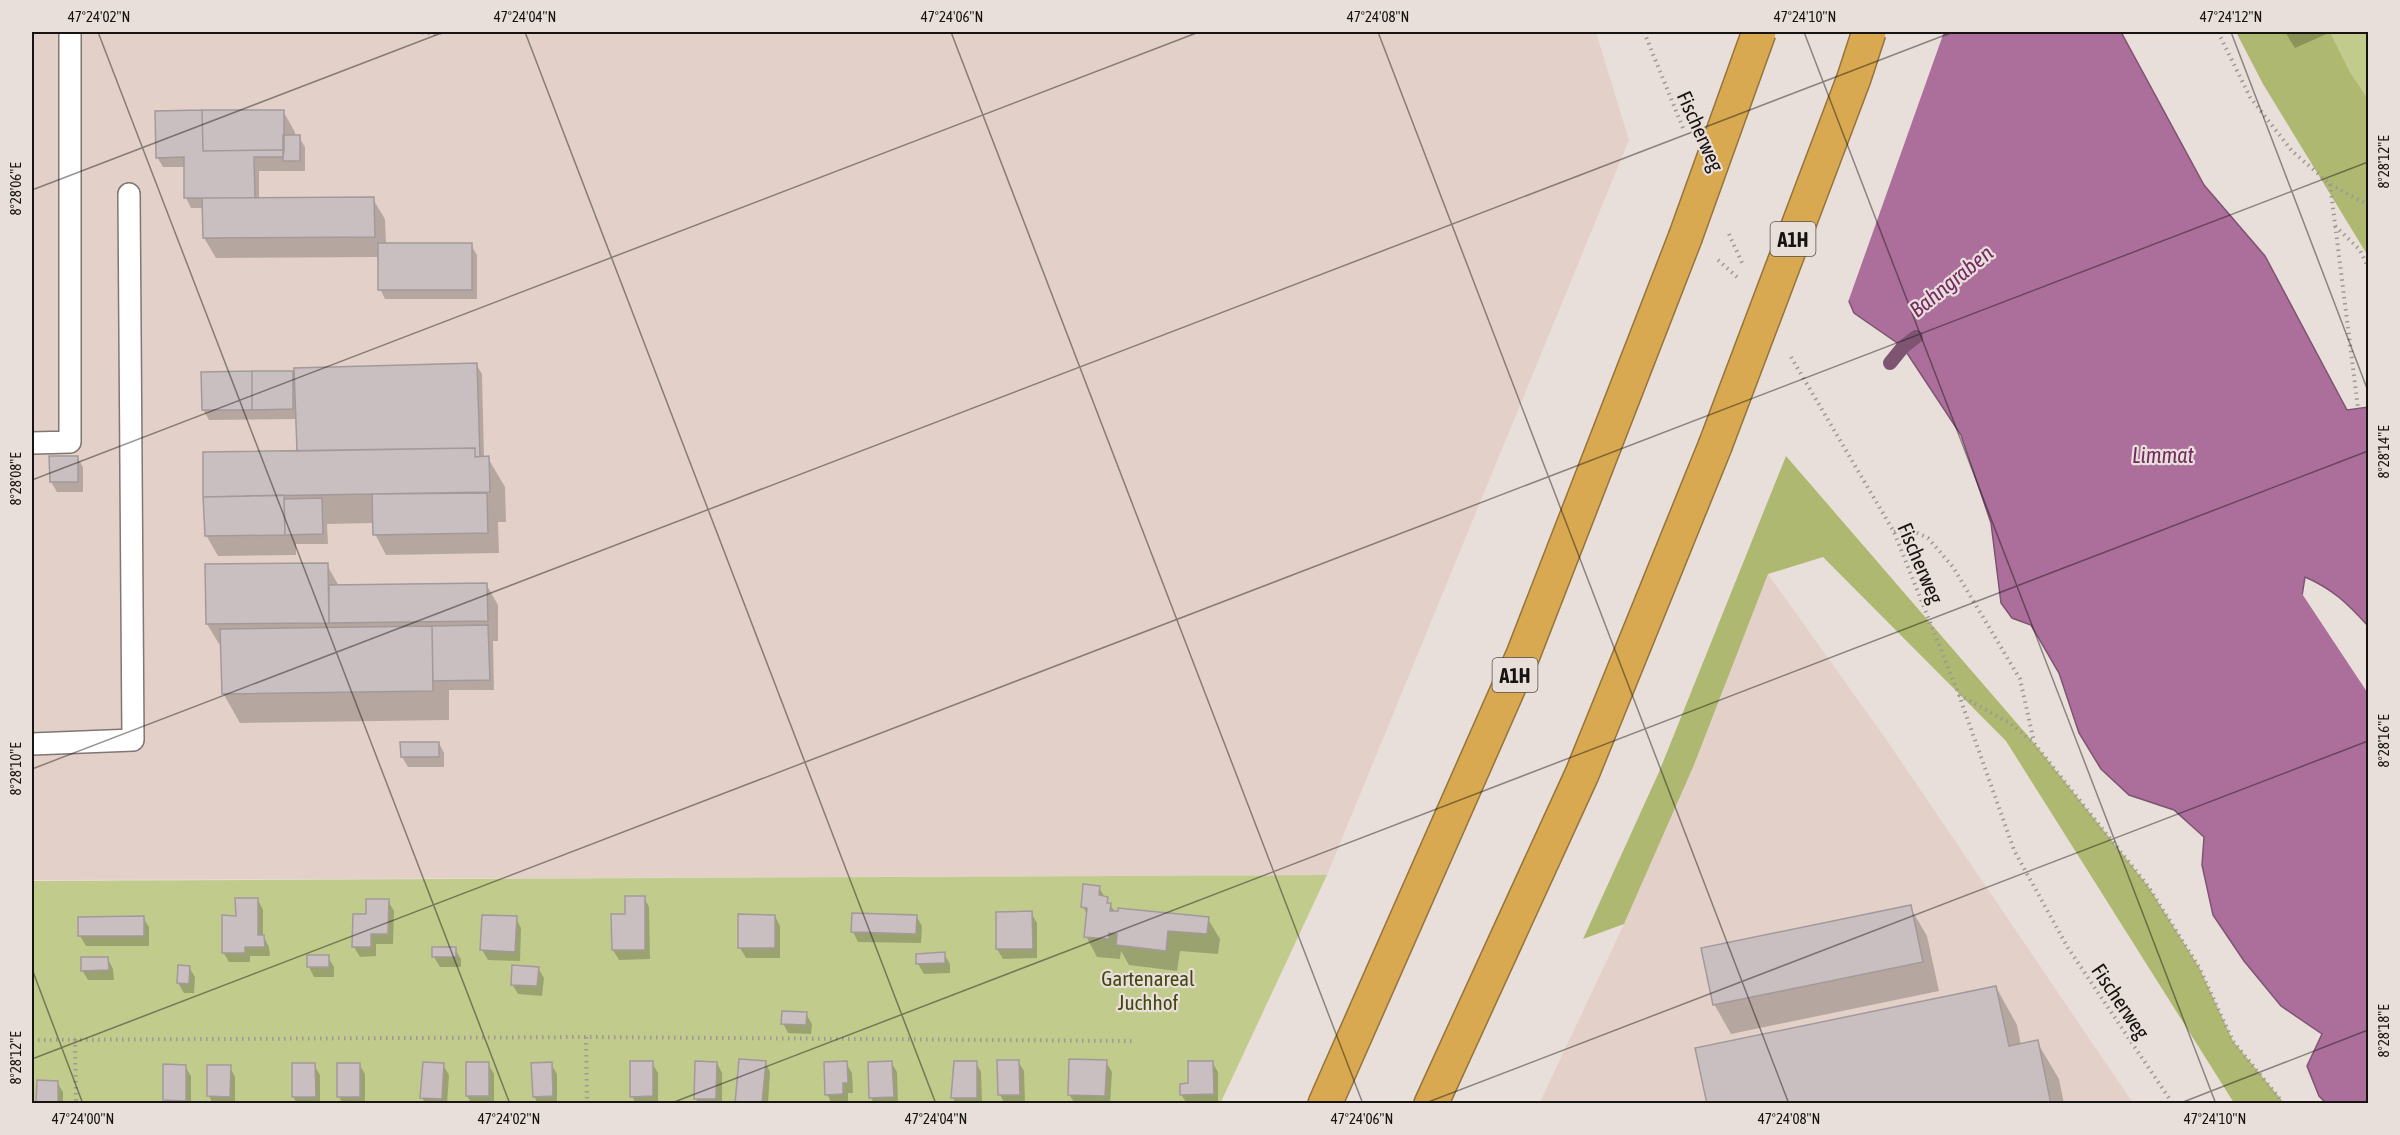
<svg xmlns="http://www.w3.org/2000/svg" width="2400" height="1135" viewBox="0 0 2400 1135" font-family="'Asap Condensed',sans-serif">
	<rect width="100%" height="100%" fill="#e9dfda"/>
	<path fill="#e3d1c9" d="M32,32H1596L1629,140L1327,875L32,880Z
		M1768,574L1888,742L2133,1103L1539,1104L1624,924L1694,765Z"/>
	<path fill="#c1cb8c" d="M2330,32H2368V99L2350,72Z
		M1327,875L1220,1104L32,1103V881Z"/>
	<path fill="#aeb870" d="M2236,32H2330L2350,72L2368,99V256L2263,84Z
		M1786,456L2034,743L2148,886L2199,967L2233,1041L2284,1103H2234L2006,741L1823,557L1768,574L1694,765L1624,924L1583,939L1659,772Z"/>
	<path fill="#ac6f9b" stroke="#7f5372" stroke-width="1.5" d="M1733,32H2121L2204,185L2265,256L2347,410L2368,407V626C2348,604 2333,589 2305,577L2302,596L2317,641L2333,725L2368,780V1103H2326L2319,1096L2307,1066L2322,1034L2281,1006L2244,961L2213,915L2202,865L2204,837L2174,810L2129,795L2101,769L2079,733L2059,673L2031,625L2012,618L2001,603L1991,523L1961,435L1903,347L1854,313Z"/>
	<path fill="#e9dfda" d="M1730,32H1944L1847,305Z"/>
	<path fill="#0003" d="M2285,32H2331L2295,48Z
		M283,111L295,132V137H299L305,147V171H259V199H373L385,219L386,245H471L477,255V299H385L380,289V257L216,258L204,238V208H191L186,198L185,167H163L157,157Z
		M476,364L482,374L484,458H488L505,487L506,522H498L499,553L386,555L375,534L374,523L327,524L328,544H296V555L218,556L206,535L298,452L297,419L209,420L203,410L202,373L295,372Z
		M77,457L83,467V492H57L51,482Z
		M327,565L339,586L486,584L498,605V641H493L494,690H449V720L240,723L223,693L222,644H219L207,624Z
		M439,743L444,753V767H408L402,757Z
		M1099,888L1115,912L1208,919L1220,939L1218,954L1180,951L1177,971L1129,965L1121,951L1120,959L1097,957L1086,936L1088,916L1083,907Z
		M644,897L649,907L650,959L619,960L613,950L627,915Z
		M258,900L263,910V936L269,947L270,956H250V962H229L223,952L238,917Z
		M388,901L394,911L393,944H376V956L360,957L354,947L367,915Z
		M1910,907L1927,936L1939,991L1731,1034L1714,1004Z
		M1031,913L1037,923V958L1003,959L997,949Z
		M775,916L780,926V958H746L740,948Z
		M916,916L922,926L921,943L858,942L853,932Z
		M143,917L149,927V946H86L80,936V918Z
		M516,918L521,928L520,961L488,960L482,950Z
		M455,949L461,959V967H440L434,957Z
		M944,954L950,964V973L924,974L918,964Z
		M328,957L334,967V977H314L309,967Z
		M108,959L113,969L114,980H88L82,970Z
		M189,967L195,977L194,993H184L178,983Z
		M538,968L544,978L542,996L518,994L512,984Z
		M1996,987L2017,1025L2021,1045L2037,1042L2059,1079L2064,1104H1709Z
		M806,1014L812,1024L811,1034L788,1033L783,1023Z
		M1018,1061L1024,1071L1025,1104H1005L1000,1095Z
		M765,1062L770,1072L768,1104H737Z
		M891,1062L897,1072L898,1104H874L871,1097Z
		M976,1062L981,1072L982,1104H956L953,1098Z
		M1106,1062L1112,1072L1110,1104H1075L1069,1094Z
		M1212,1062L1218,1072V1104H1187L1181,1094Z
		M652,1063L658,1073V1104H636L632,1096Z
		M717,1063L722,1073V1104H698L696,1098Z
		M846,1063L852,1073L853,1093H848V1104H832L827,1094Z
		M359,1064L365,1074V1104H343L339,1097Z
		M488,1064L494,1074V1104H472L467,1096Z
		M551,1064L557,1074V1104H538L534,1096Z
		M314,1065L320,1075V1104H297L293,1096Z
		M443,1065L449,1075L447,1104H425L422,1097Z
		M185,1066L191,1076V1104H167L165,1100Z
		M230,1067L235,1077V1104H213L209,1096Z
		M57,1082L63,1092V1104H38L37,1101Z"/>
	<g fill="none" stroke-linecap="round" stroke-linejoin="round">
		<path stroke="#7f5372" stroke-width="14" d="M1890,363L1903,347L1916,337"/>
		<path stroke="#ac6f9b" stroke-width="78" d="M2270,616L2368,764"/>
	</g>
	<path fill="#cabfc0" stroke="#a4999a" stroke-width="1.5" d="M202,110H284V150L203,151Z
		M202,110L203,151L284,150L283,157H254L255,198H184V157L156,158L155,111Z
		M283,135H300V161H283Z
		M374,197L375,237L203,238L202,198Z
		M378,243H472V290H378Z
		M477,363L480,457H475V448L297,451L294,368Z
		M252,371V410H202L201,372Z
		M252,371H293V409L252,410Z
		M475,448V457L489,456L490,492L203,497V452Z
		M49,456H78V482H50Z
		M487,493L488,533L373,535L372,494Z
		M284,495L285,535L205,536L203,497Z
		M322,498L323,534L285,535L284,499Z
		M328,563L329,623L206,624L205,564Z
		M487,583L488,621L329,623V585Z
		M488,625L490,680L433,681L432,626Z
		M432,626L433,691L222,694L220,629Z
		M400,742H439V757H401Z
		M1083,884L1100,886L1099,895L1108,897L1107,903H1111L1110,911H1118V908L1209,917L1207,934L1168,931L1166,951L1116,945L1117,934L1109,933V939L1084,937L1087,908L1081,907Z
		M625,896H645V950H612L611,914H625Z
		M235,898H258V935H264L265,947H245V953H222V915L236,916Z
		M366,899H389L388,934H371V947H352L353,914H366Z
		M1911,905L1923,962L1713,1005L1701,948Z
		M1032,911L1033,949H996V912Z
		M852,913L917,915L916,934L851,932Z
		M738,914L775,915V948H738Z
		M482,915L517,916L515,952L480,950Z
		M144,916V936H78V917Z
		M432,947H456V957H432Z
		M945,952V963L916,964V954Z
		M307,955H329V967H307Z
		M81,957H108L109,970L81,971Z
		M178,965L190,966L189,984L177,983Z
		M512,965L539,967L537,986L511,985Z
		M1996,986L2009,1046L2038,1040L2051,1104H1707L1695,1048Z
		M782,1011L807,1012L806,1025L781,1024Z
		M739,1059L766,1061L762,1104H735Z
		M1069,1059L1107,1060L1105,1096L1068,1095Z
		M997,1060H1019L1020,1095H998Z
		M630,1061H653V1096L630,1097Z
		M695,1061L717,1062L716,1099H694Z
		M847,1061L848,1083H843V1094L825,1095L824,1062Z
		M892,1061L894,1097L869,1098L868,1062Z
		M954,1061H977V1098H951Z
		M1188,1061H1213L1214,1094L1180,1095V1084L1188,1083Z
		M423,1062L444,1063L442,1099L420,1098Z
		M466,1062H489V1096H466Z
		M552,1062L553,1096L533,1097L531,1063Z
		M292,1063H315L316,1097H292Z
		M337,1063H360V1097H337Z
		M163,1064L186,1065V1101L163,1100Z
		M207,1065H231L230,1097L207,1096Z
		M37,1080L58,1081V1103L36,1102Z"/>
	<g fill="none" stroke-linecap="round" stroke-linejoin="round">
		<g stroke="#807672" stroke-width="24">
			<path id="lane" d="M32,443L70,442V32
				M32,744L133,740L129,194"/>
		</g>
		<g stroke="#95743b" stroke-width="36">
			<path id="highway" d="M1325,1104L1523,655L1685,238
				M1431,1104L1582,774L1715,446"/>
		</g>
		<path stroke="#9f9894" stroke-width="4" stroke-dasharray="1.5 4.5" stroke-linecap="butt" d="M416,32L436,34L442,32
			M1644,32L1683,128
			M2218,32L2250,97L2292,151L2330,184L2368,205
			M2330,184L2358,408
			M2335,226L2360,250L2368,267
			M1729,234L1742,263
			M1718,260L1737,277
			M1791,357L1894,532L1959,695L2014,850L2068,948L2173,1104
			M1894,532L1909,529L1928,538L1953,567L2020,679L2034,742
			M1959,695L2008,722L2034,743L2148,886L2199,967L2233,1041L2284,1104
			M586,1037L587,1104
			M75,1039L76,1104
			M32,1040L586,1037L1134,1041"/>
		<use href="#lane" stroke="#fff" stroke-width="21"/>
		<use href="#highway" stroke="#d9a951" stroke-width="33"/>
		<g stroke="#95743b" stroke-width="36" stroke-linecap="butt">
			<path id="highway-bridge" d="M1685,238L1759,32
				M1715,446L1854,78L1869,32"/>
		</g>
		<use href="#highway-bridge" stroke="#d9a951" stroke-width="33"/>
	</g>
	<path fill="none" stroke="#161311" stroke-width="1.5" stroke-opacity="0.45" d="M98,32L510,1104M525,32L936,1104M951,32L1363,1104M1378,32L1789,1104M1804,32L2216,1104M2231,32L2368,391M32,190L444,32M32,480L1199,32M32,769L1953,32M32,969L83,1104M32,1059L2368,162M669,1104L2368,451M1423,1104L2368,741M2178,1104L2368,1030"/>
	<g text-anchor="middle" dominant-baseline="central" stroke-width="4.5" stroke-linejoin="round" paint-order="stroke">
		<g fill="#e9dfda" stroke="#55504d" stroke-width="1.5">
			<rect x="1770.5" y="222" width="45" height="34" rx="4.5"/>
			<rect x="1492.5" y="658" width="45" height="34" rx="4.5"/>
		</g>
		<g font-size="20" font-weight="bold" fill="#161311">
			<text x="1793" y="239">A1H</text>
			<text x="1515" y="675">A1H</text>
		</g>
		<g font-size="21" fill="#161311" stroke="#e9dfda">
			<text transform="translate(1701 131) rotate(66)">Fischerweg</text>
			<text transform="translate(1921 563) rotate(67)">Fischerweg</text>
			<text transform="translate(2121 1001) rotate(56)">Fischerweg</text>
		</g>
		<g font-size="21" fill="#424811" stroke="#e9dfda">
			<text x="1148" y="978">Gartenareal<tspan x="1148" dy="24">Juchhof</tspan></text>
		</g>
		<g font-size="22" font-style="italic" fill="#732a63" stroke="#e9dfda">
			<text transform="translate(1951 281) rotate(-39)">Bahngraben</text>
			<text x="2163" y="455">Limmat</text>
		</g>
	</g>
	<rect width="2400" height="1135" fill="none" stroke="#e9dfda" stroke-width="66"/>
	<rect x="33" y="33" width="2334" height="1069" fill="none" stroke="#161311" stroke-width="2"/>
	<g font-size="15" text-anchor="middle" fill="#161311">
		<text x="99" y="22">47°24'02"N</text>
		<text x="525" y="22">47°24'04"N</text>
		<text x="952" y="22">47°24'06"N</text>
		<text x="1378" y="22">47°24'08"N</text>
		<text x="1805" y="22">47°24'10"N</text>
		<text x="2231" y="22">47°24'12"N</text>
		<text transform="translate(2384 162) rotate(-90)" y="5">8°28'12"E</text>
		<text transform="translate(16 189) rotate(-90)" y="5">8°28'06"E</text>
		<text transform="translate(2384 452) rotate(-90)" y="5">8°28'14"E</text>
		<text transform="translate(16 479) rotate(-90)" y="5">8°28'08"E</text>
		<text transform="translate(2384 741) rotate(-90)" y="5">8°28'16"E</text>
		<text transform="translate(16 769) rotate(-90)" y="5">8°28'10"E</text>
		<text transform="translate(2384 1031) rotate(-90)" y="5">8°28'18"E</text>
		<text transform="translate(16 1058) rotate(-90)" y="5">8°28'12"E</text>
		<text x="83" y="1124">47°24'00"N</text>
		<text x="509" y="1124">47°24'02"N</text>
		<text x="936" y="1124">47°24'04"N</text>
		<text x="1362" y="1124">47°24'06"N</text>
		<text x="1789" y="1124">47°24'08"N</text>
		<text x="2215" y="1124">47°24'10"N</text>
	</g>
</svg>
